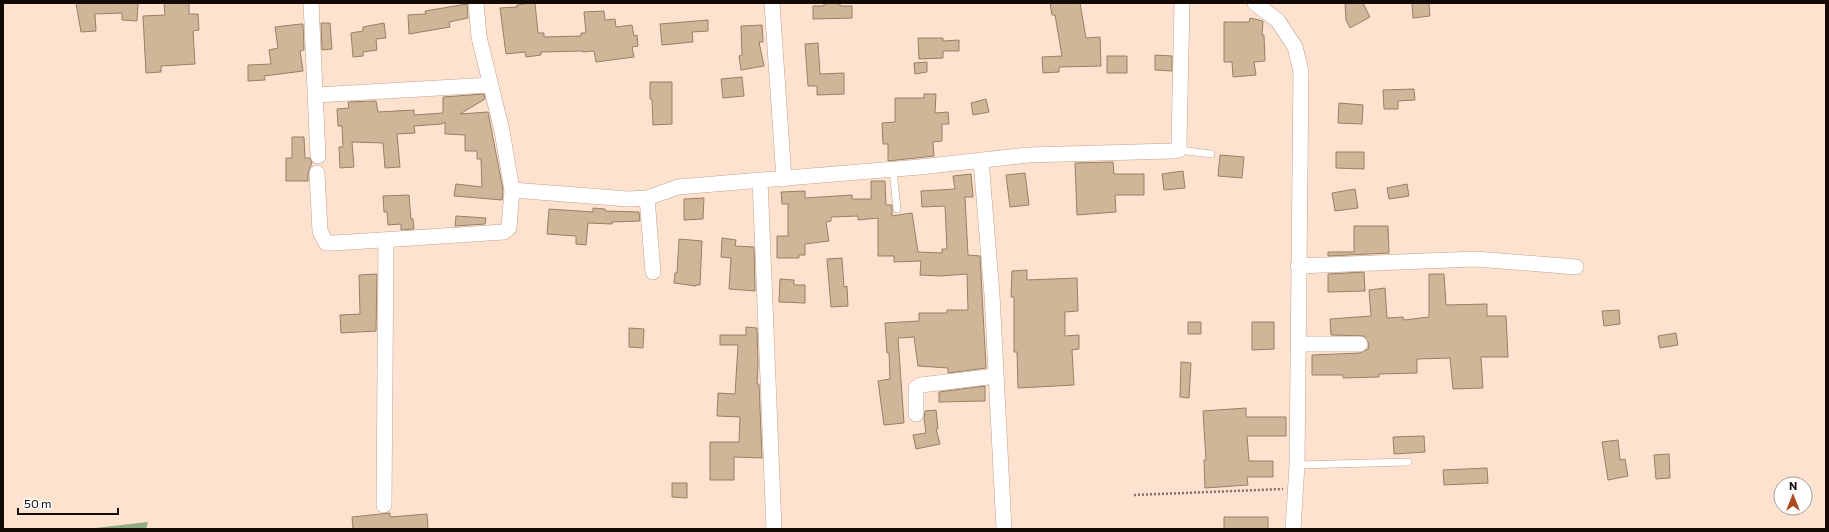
<svg xmlns="http://www.w3.org/2000/svg" width="1829" height="532" viewBox="0 0 1829 532" font-family="Commissioner,sans-serif">
	<rect width="100%" height="100%" fill="#fee2d0"/>
	<path fill="#90ac86" d="M148,522L146,529H86Z"/>
	<path fill="#cfb699" stroke="#988064" d="M76,3H136L138,4L137,21L122,20V13L95,14L96,31L81,32Z
		M164,3H189V14H198L199,30L193,31L195,64L161,66V72L146,73L143,16L165,15Z
		M529,3H535L538,33H544V37L581,36V33H586L584,12L604,11L605,20L615,19L616,27L632,25L634,36L637,35L638,46L632,47L634,57L596,62L594,51L583,52V51L541,52V55L526,57L525,52L506,54L500,8L517,7V5Z
		M824,3H840V6H852V18L813,19V6H824Z
		M1050,3H1080L1086,38L1100,37L1101,66L1059,67V72L1043,73L1042,57L1062,56L1055,15H1052Z
		M1345,3H1363L1370,17L1350,28L1346,20Z
		M1412,3H1429L1430,16L1413,18Z
		M467,4L468,18L449,22L450,27L409,34L408,15L426,14L425,11Z
		M1250,18L1263,21L1262,35H1264L1265,61L1254,62L1256,75L1233,77L1232,62H1224V22H1249Z
		M708,20V31L692,32L693,42L662,45L660,24Z
		M321,23H330L332,49L322,50Z
		M384,23L386,38L376,39L377,50L363,52V56L353,57L351,33L363,31V27Z
		M301,24H303L304,50L300,51L303,71L264,76L265,80L248,81V65L271,64L269,50L278,48L275,27Z
		M762,25L763,42H759L764,66L741,70L739,56L742,55L741,26Z
		M918,38H943V41L959,40V51H943V58L919,59Z
		M818,43L820,74L844,73V94L817,95V86H808L805,44Z
		M1155,55L1172,56V71L1155,70Z
		M1107,56H1127V73H1107Z
		M927,62V72L915,74L914,63Z
		M742,77L744,96L723,98L721,79Z
		M650,82H672V124L653,125L652,99H650Z
		M1414,89L1415,100L1398,101V109H1384L1383,90Z
		M484,94L485,99L460,114L488,112L503,190L502,200L454,196L456,184L482,187L481,159H477V151H465V135L445,134V122L442,124L414,126L415,133L397,134L400,167L385,168L383,143L352,142L354,167L340,168L339,147H343L342,126H338L337,109L349,108L348,102L376,101L378,112L414,110V115L443,113V97Z
		M924,94H936L935,113L948,112L949,124H942V141L933,142L934,156L888,161V144H883L882,123L895,122V98H924Z
		M986,99L989,112L973,115L971,103Z
		M1339,103L1363,105L1362,124L1338,123Z
		M292,137H304L305,158H310L312,162L308,173V181H286V158H292Z
		M1336,152H1364V169L1336,168Z
		M1220,155L1244,157L1242,178L1218,176Z
		M1113,162L1114,174H1144V195H1115L1116,212L1077,215L1075,163Z
		M1183,171L1185,188L1164,190L1162,174Z
		M1025,173L1029,205L1010,207L1006,175Z
		M971,174L973,197H965L968,255L980,256L986,368L948,373V368L918,366L914,337L898,338L904,423L884,425L878,381L890,379L889,353H887L885,323L919,321V313H947V310H968L967,274L941,276L920,275L921,261L894,262V256H878V218L858,220V216L831,217V221L826,222L829,241L805,244V255H799V258H777V236H788V204H782L781,192L805,191V198L852,195V199H871V181H885L886,205H892V216L912,213L918,252L942,253V249H947L945,206L922,207L921,191L955,189L953,176Z
		M1407,184L1409,196L1389,199L1387,188Z
		M1355,189L1358,208L1335,211L1332,193Z
		M409,195L411,219H413L414,229L401,230V224L388,225L387,212H384L383,196Z
		M704,198L703,219L684,220V199Z
		M593,208L605,209V211L639,212L640,221L612,222V224L588,223L586,245L576,244V236L547,234L549,209L593,212Z
		M456,216L486,218L485,224L455,226Z
		M1354,226H1388L1389,253L1328,256V252H1354Z
		M722,238L736,240L735,246L754,247L755,291L729,289L731,258L721,257Z
		M679,239L702,241L700,285H696V286L674,283L675,273H677Z
		M842,258L844,287L847,286L848,306L831,307L827,259Z
		M1027,270V280L1077,278L1078,311L1065,312V336L1079,335V349L1072,350L1074,385L1018,388L1017,352H1014V297H1011L1012,271Z
		M1364,272L1365,291L1328,292V274Z
		M377,274L376,331L341,333L340,315L360,314L359,275Z
		M1429,274H1444L1446,305L1487,304V316H1506L1508,357H1481L1483,388L1453,389L1450,358L1417,359V373L1379,374V377L1343,378V375H1312V355L1360,353L1368,349L1369,344L1364,336L1331,335L1330,319L1371,316L1369,290L1385,288L1387,318L1403,317L1404,320L1429,317Z
		M780,279L794,280V285H805V303L779,302Z
		M1619,310L1620,324L1604,326L1602,311Z
		M1188,322H1201V334H1188Z
		M1252,322H1274V349L1252,350Z
		M746,327L757,328L758,365L757,384H759L762,458L734,457V480H710V442H739L740,417L717,416L718,393L735,394L738,345H720V335H746Z
		M629,328L644,329L643,348L629,347Z
		M1676,333L1678,345L1660,348L1658,336Z
		M1181,362L1191,363L1189,398L1180,397Z
		M985,386V401L939,402V392Z
		M1246,408V417H1286V436H1247L1249,461H1273V477H1247L1248,485L1205,488L1204,460H1206L1203,411Z
		M936,410L938,429H936L940,444L916,449L913,435L926,433L924,418L925,411Z
		M1424,436L1425,452L1394,454L1393,437Z
		M1618,440L1620,460L1625,459L1628,476L1608,480L1602,442Z
		M1669,454L1670,478L1656,479L1654,455Z
		M1487,468L1488,483L1444,485L1443,470Z
		M672,483H687V498L672,497Z
		M390,513V517L427,514L428,529H353L352,517Z
		M1224,517H1268V529H1224Z"/>
	<g fill="none" stroke-linecap="round" stroke-linejoin="round">
		<g stroke="#c3a28d" stroke-width="8">
			<path id="service" d="M1179,150L1211,154
				M893,170L897,209
				M1297,465L1408,462"/>
		</g>
		<g stroke="#c3a28d" stroke-width="16">
			<path id="minor" d="M311,3L318,156
				M476,3L479,37L502,131L512,190
				M772,3L784,179
				M1255,3L1278,21L1295,47L1301,71L1297,465L1293,529
				M316,95L490,85
				M981,160L992,295L1004,529
				M317,173L320,231L326,243H335L504,232L509,228L512,190L628,199L647,198L678,187L920,167L1028,155L1172,151L1179,150V142L1182,3
				M760,180L774,529
				M647,198L653,272
				M1298,266L1476,259L1576,267
				M1298,344H1360
				M916,414V388L921,385L996,376
				M384,505L386,241"/>
		</g>
		<path stroke="#857266" stroke-width="2.5" stroke-dasharray="2 2" stroke-linecap="butt" d="M1134,495L1283,489"/>
		<use href="#service" stroke="#fff" stroke-width="7"/>
		<use href="#minor" stroke="#fff" stroke-width="15"/>
	</g>
	<rect width="1829" height="532" fill="none" stroke="#140904" stroke-width="8"/>
	<g transform="translate(1793 496)"><circle r="19" fill="#ffffff" stroke="#a19d9b"/>
	<path d="M0-3L7 15L0 10L-7 15Z" fill="#ae481d"/>
	<text y="-6" font-size="11" font-weight="bold" text-anchor="middle" fill="#140904">N</text>
	</g>
	<path d="M18 508v6h100v-6" fill="none" stroke="#140904" stroke-width="2"/>
	<text x="24" y="508" font-size="12" fill="#140904" stroke="#ffffff" stroke-width="3" paint-order="stroke">50 m</text>
</svg>
